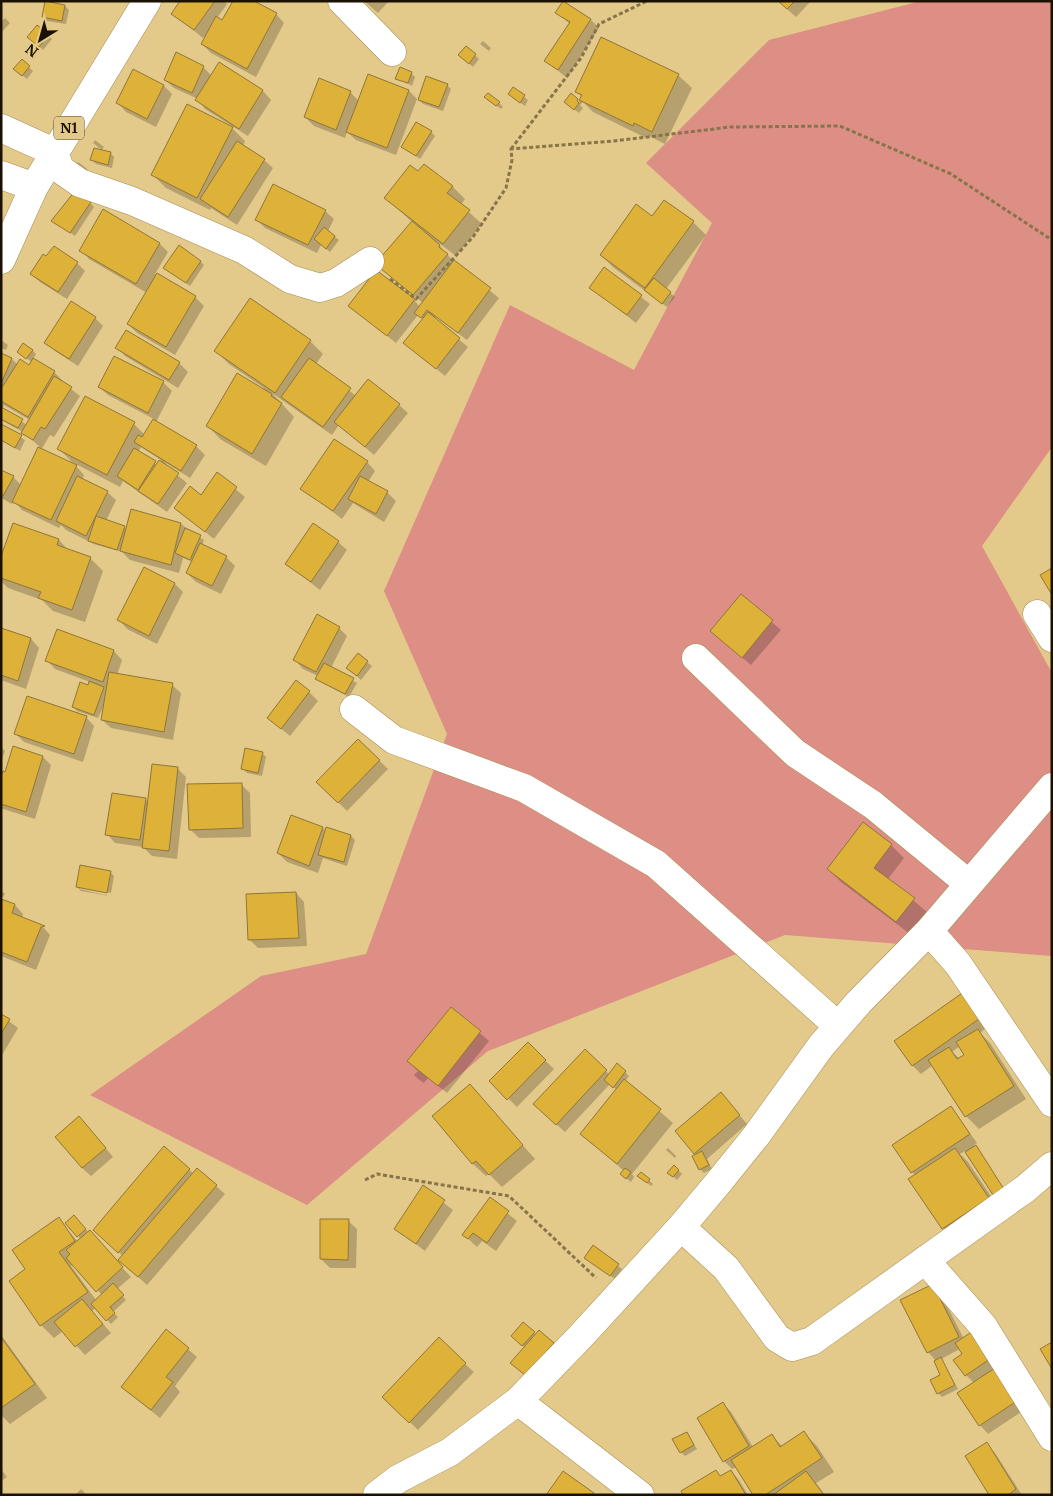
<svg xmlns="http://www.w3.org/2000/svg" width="1053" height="1496" viewBox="0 0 1053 1496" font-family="Merriweather,serif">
	<rect width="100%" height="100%" fill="#e3c98a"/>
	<path fill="#dd8f85" d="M921,1H1052V447L982,546L1052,673V956L785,935L488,1051L307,1205L90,1095L261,976L366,954L447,734L384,591L510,305L634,370L712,223L646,163L769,40Z"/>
	<path fill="#0003" fill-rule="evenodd" d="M182,1H224L227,4L217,18L223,22L276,14L284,23L256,77L211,53L202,44L209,32L203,38L173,14Z
		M364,1H389L378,13Z
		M778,1H811L796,17Z
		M65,6L69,10L66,24L47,21L43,17Z
		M557,13L591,20L599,28L567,78L546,61L570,24Z
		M5,18L10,23L1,33V22Z
		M48,35L52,39L43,50L33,41Z
		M601,38L679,76L692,88L665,144L647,135L646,138L593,112L583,102L580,105L583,108L579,113L570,106L577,100L579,102L582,97L576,91Z
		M483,41L491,48L489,51L480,44Z
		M475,55L479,59L473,67L464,59Z
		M22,61L33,71L27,79L19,73Z
		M220,64L263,91L271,100L248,136L205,109L198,99L174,88L165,80L203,67L212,76Z
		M411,73L415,77L412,86L397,78Z
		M369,75L409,91L417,99L396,155L356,140L347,132L345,138L314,126L305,117L350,92L359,101Z
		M447,85L451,89L443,111L423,104L419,100Z
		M164,86L172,94L156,127L126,112L118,103Z
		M513,88L528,100L525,106L513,98Z
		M490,101L499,103L503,107L501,109Z
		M232,128L245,141L243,146L264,160L273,168L237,225L211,208L210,210L166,188L153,175Z
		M431,132L435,136L420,159L402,147Z
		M95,140L104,147L102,150L93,143Z
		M110,153L114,157L112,168L96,164L92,160Z
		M78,162L86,168L89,172L72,170Z
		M419,173L452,186L465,199L461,205L482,224L456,256L439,243L438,244L454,262L499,298L467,340L436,317L435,319L468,347L445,376L405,343L423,320L418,315L396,343L350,306L414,300L420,307L423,303L386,272L412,222L386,198Z
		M90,203L94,207L75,236L57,224Z
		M325,211L334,219L328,231L339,240L330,252L321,245L317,253L265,228L256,219Z
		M653,218L693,222L706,235L666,289L675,297L667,307L614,268L601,255Z
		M160,244L168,252L155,274L195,297L204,306L175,355L137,333L128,324L147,293L89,259L81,250Z
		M200,261L204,265L190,286L165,268Z
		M77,263L85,271L67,299L40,282L31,274Z
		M604,268L650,304L636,323L590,287Z
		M95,318L103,326L78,366L55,351L46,343Z
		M1,340L8,345L6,350L1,348Z
		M310,341L323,354L316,364L356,396L399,405L408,413L374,455L339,425L332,435L272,393L294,417L266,466L220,439L208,426L264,388L229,364L216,351Z
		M117,347L179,363L188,372L178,388L125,356Z
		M32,350L36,354L33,359L54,372L63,381L62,382L80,396L54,437L50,435L41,450L76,466L84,475L82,480L107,492L116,500L106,521L127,529L181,524L204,540L202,546L226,557L235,566L221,594L196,582L187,573L193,562L183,558L179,573L130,560L122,552L94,544L66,530L61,525L59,528L22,510L14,501L12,504L1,498V472L13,477L21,485L40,447L23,432L1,420V354L12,359L18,365L29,366L32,362L23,356ZM4,405L30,420L27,425L2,409Z
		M163,382L172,391L156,422L196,446L205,455L190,478L166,463L165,465L187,483L167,512L123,481L120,487L72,462L59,449L134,424L145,435L154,419L108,395L99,387ZM141,447L161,460L157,465L138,452Z
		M1,425L25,440L20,451L1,440Z
		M367,462L375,471L368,482L387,492L396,501L384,522L353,503L342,519L302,488Z
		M217,474L245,497L214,539L175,508L201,497Z
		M14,524L59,540L69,551L90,558L103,571L85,622L53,611L42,600L8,588L1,581V559Z
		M338,542L347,550L320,590L287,564Z
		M175,584L183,592L157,644L127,629L119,620Z
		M741,595L781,630L751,665L720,639Z
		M339,628L347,636L331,668L357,683L349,697L321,682L317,678L318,676L303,669L295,660Z
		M1,629L31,639L39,648L26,689L1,680Z
		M58,631L114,651L122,660L117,675L172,685L181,693L173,740L111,728L102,720L105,703L98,718L77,711L73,707L90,682L55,669L47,660Z
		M358,655L372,666L361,680L348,668Z
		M309,692L318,701L290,736L268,718Z
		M86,717L94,726L83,762L24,742L16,734Z
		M359,741L388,769L347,811L318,782Z
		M1,747L5,751L1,762Z
		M262,753L266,757L262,776L247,773L243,769Z
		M43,757L51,765L35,819L3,809L1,807V780L6,773Z
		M177,768L186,777L177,859L152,856L143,847L115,843L107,834L146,800L149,803Z
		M241,784L250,793L251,837L199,838L190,829Z
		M323,828L326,831L351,836L355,840L347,866L323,858L318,873L287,862L278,853Z
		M891,845L904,858L888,879L927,912L910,934L841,882L828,869Z
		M110,872L114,876L111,893L80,887V889L110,896L81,891L77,887Z
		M1,890L5,894L3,897L1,895Z
		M296,893L304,902L307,946L258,948L250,940Z
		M1,900L15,905L23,914L22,918L42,926L50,935L36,970L1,956Z
		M968,991L993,1023L980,1033L990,1043L1026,1099L979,1129L966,1116L933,1065L921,1074L912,1065ZM960,1046L966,1055L960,1059L952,1052Z
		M451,1008L489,1041L447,1093L428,1078L424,1083L418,1079L414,1075L418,1071L408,1061Z
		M1,1015L18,1028L1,1057Z
		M528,1044L554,1069L517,1107L491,1081Z
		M585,1051L610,1075L625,1072L629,1076L625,1081L673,1123L632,1174L634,1177L631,1182L626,1178L624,1171L582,1134L617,1090L610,1084L565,1132L544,1113Z
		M482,1099L535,1159L502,1187L489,1174L486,1176L473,1164L434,1116Z
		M729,1103L747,1124L707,1159L712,1169L704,1173L700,1169L697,1155L677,1131Z
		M951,1107L977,1143L974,1145L1010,1198L998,1200L965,1151L960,1154L968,1162L1001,1211L956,1241L943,1228L910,1179L916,1176L912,1172Z
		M88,1127L113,1157L91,1176L82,1168Z
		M164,1148L194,1174L216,1186L225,1194L147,1285L128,1268L123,1256L94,1230Z
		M668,1148L676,1156L675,1158L666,1150Z
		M678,1170L682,1174L677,1180L669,1173Z
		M641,1173L653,1184L651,1186L643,1180Z
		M423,1187L453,1210L425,1251L396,1229Z
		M490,1199L517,1221L496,1251L482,1241L477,1247L464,1235Z
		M58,1219L78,1242L81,1239L78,1236V1221L131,1277L117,1289L126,1300L113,1312L118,1317L111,1324L96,1308L92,1311L111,1333L85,1355L63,1331L54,1338L41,1325L27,1269ZM73,1264L102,1295L96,1300L71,1266Z
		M348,1221L357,1229L356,1268H330L321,1259Z
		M593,1247L622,1269L615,1279L590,1261Z
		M941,1294L964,1339L979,1329L1027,1408L988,1434L980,1425L974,1383L966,1375L964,1354L960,1349L941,1359L958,1389L942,1397L938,1393L942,1376L936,1361L928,1352L902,1301Z
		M524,1324L536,1335L540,1332L562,1353L534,1383L525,1348L517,1340Z
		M167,1331L197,1357L175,1386L180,1392L160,1418L122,1387Z
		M1,1335L47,1398L10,1424L1,1415Z
		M465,1364L474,1372L418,1430L384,1397Z
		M723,1404L731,1412L753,1447L771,1435L783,1447L804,1433L817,1446L834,1472L816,1483L825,1495H755L737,1467L732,1469L724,1461Z
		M687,1433L697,1449L685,1456L681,1452Z
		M986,1444L995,1453L1022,1495H990Z
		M1,1469L7,1477L1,1481Z
		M731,1471L739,1480L748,1495H684L716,1472L721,1477Z
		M81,1489L87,1495H75Z"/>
	<path fill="#deb138" stroke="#8f773a" d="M45,1L65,5L62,21L42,17Z
		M180,1H215L194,30L171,14Z
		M233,1H254L277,13L247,69L201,44L216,16L222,20Z
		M563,1L591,19L558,70L544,61L570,22L555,13Z
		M778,1H795L787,9Z
		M37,25L49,34L39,47L27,37Z
		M601,37L679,74L652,132L634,123L633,126L579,100L582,95L575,92Z
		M466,46L476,54L469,64L458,55Z
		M176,52L204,66L192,93L164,80Z
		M22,59L30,66L22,76L13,69Z
		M219,62L263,90L239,129L195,100Z
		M400,67L412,72L408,83L395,79Z
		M133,69L164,85L147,119L116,103Z
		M368,74L409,90L387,148L346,132Z
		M426,76L448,84L439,107L418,100Z
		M319,78L351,91L336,130L304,117Z
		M513,87L525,95L520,103L508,94Z
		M488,93L500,102L496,106L484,97Z
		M571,93L578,99L577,101L579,103L574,110L564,102Z
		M187,104L233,127L197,198L151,175Z
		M416,122L432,131L416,156L401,147Z
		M237,141L265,159L228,217L200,199Z
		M94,148L111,152L108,165L90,160Z
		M424,164L453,186L447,193L470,210L443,244L384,198L410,165L418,171Z
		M273,184L326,210L308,245L255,220Z
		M75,191L91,202L70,233L51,221Z
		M664,200L694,221L645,288L600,255L636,204L652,216Z
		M103,209L160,243L136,284L79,251Z
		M412,221L440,245L439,247L448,254L413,295L375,264Z
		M324,227L335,236L326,249L314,239Z
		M179,245L201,261L186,283L163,268Z
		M54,246L78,262L58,292L30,274L43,254L46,256Z
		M454,260L491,288L458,333L427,310L421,318L414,313Z
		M604,267L642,295L627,315L589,288Z
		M376,270L415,299L387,336L348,306Z
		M157,273L196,296L166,347L127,324Z
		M654,278L671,292L662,304L644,290Z
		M250,298L311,340L275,393L214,351Z
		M71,301L96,317L69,359L44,343Z
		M428,312L460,338L436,369L403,343Z
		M126,330L180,362L169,380L115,348Z
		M23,343L33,350L26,359L17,352Z
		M1,353L12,358L1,384Z
		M114,356L164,381L148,413L98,387Z
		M33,358L55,371L28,417L1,401V389L20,359L29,365Z
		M309,358L351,388L323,427L281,397Z
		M237,373L272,394L271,396L282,403L252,454L206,426Z
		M54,376L72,387L45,429L41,427L33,440L21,433Z
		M368,379L400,404L365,447L334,422Z
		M85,396L135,422L107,475L57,449Z
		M1,407L23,419L18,428L1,419Z
		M153,419L197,445L181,471L134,442L138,435L142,437Z
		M1,424L22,435L15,448L1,440Z
		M334,439L368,461L333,511L300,489Z
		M38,447L77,465L51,520L12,502Z
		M134,448L156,461L138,490L117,476Z
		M159,460L179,473L158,504L138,491Z
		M1,470L14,476L3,496L1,495Z
		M217,472L237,487L205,532L174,508L190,486L201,495Z
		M77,476L108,491L86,536L56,521Z
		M360,476L388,491L376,514L348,499Z
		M131,509L181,523L171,565L120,551Z
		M96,516L125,526L117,550L88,541Z
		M13,523L59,539L57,545L91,557L72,610L38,598L41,592L1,578V556Z
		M313,523L339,541L311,582L285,564Z
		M185,528L201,535L190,560L175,553Z
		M200,543L227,556L212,586L186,573Z
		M144,567L175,583L149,636L117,620Z
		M1052,568V595L1040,575Z
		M741,594L773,620L742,658L710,631Z
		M317,614L340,627L316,672L293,660Z
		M1,628L31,638L18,681L1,675Z
		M57,629L114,650L103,682L45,661Z
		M358,653L368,661L357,676L346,668Z
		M324,663L354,678L345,694L315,679Z
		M109,672L173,683L164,732L101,720Z
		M296,680L310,691L281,729L267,718Z
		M89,681L104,687L94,715L72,707L80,682L88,685Z
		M27,696L87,716L74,754L14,734Z
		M358,739L380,760L338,803L316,782Z
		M13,746L43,756L26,812L1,804V776L3,771L5,772Z
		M245,748L263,752L258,773L241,769Z
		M152,764L178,767L169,851L142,848Z
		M242,783L243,828L189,830L187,784Z
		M112,793L146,798L140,840L105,835Z
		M291,815L323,827L309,866L277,853Z
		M863,822L892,844L874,868L915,898L896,922L827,869Z
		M326,827L351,835L344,862L318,855Z
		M80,865L111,871L107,893L76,887Z
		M296,892L299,938L248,940L246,894Z
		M1,899L15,904L12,913L45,926L41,927L27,962L1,952Z
		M968,989L986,1014L912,1066L894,1041Z
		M451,1007L481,1031L438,1086L407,1061Z
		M1,1014L10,1019L1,1034Z
		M978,1029L1014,1086L965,1117L928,1060L949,1047L957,1059L964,1055L956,1042Z
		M528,1042L546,1060L507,1100L489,1081Z
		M585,1049L607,1070L556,1125L533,1104Z
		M617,1063L626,1071L613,1088L604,1080Z
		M624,1079L661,1109L617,1164L580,1134Z
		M470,1084L523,1145L489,1175L476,1161L472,1164L432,1116Z
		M721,1092L740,1115L694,1154L675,1131Z
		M951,1106L970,1134L911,1173L892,1145Z
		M79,1116L106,1148L82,1168L55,1137Z
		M976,1145L1007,1194L997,1201L965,1152Z
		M164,1146L190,1169L118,1253L93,1230Z
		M955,1148L989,1198L942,1229L908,1179Z
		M702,1151L709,1165L699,1170L692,1156Z
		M674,1165L679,1170L673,1177L667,1173Z
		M197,1168L217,1185L138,1277L118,1260Z
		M625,1168L631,1172L626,1179L620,1174Z
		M641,1172L650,1179L647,1183L637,1176Z
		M423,1185L445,1200L416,1244L394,1229Z
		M490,1197L509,1211L487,1243L473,1233L468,1239L462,1235Z
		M74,1215L86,1229L77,1237L65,1223Z
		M59,1217L75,1241L59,1252L88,1292L40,1326L9,1281L25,1269L12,1250Z
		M320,1219H349L348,1260L320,1259Z
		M90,1230L123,1267L96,1292L66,1258L70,1254L66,1250Z
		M593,1245L619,1264L610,1276L584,1258Z
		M113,1283L124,1295L110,1307L115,1313L106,1321L91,1304Z
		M933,1284L959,1337L927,1353L900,1300Z
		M82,1299L103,1324L75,1347L54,1322Z
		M523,1322L535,1332L522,1346L511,1336Z
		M979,1327L997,1354L965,1376L953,1360L962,1354L955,1343Z
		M166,1329L189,1348L166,1377L173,1382L151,1410L121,1387Z
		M539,1330L554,1343L525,1375L510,1363Z
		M1,1337L35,1384L1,1408Z
		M439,1337L466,1363L409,1423L382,1397Z
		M1052,1342V1369L1040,1349Z
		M941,1357L955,1385L937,1394L930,1380L940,1375L934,1361Z
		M998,1366L1020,1399L979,1426L957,1393Z
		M723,1402L749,1446L723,1462L697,1418Z
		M804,1431L822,1458L765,1495H753L731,1460L772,1434L780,1447Z
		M687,1432L694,1445L680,1453L672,1439Z
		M987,1442L1016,1489L1008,1495H989L965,1456Z
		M716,1470L720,1476L731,1470L746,1495H683L681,1491Z
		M563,1471L594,1493L593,1495H546Z
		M806,1471L824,1495H773Z"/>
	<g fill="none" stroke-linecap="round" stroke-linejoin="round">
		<g stroke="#a68e51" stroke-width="29">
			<path id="minor" d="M342,1L392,52
				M1,128L54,152L60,169L80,183L132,201L244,250L290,279L320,288L336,283L370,261
				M1,175L34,187
				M1037,614L1052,638
				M696,658L795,753L873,805L969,884
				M354,709L394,740L524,788L656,864L838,1026
				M929,931L958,964L1052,1103
				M681,1227L726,1268L777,1338L792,1347L812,1341L1025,1189L1052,1166
				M925,1260L983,1326L1052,1437
				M518,1401L640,1495
				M377,1495L398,1479L450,1452L518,1401L581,1336L681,1227L718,1183L756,1136L821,1046L859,1002L929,931L1052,787"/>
		</g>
		<g stroke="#a68e51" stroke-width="29">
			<path id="highway" d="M1,260L34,187L147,1"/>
		</g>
		<path stroke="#87744a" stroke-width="3" stroke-dasharray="4 2.5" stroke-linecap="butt" d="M511,149L581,58L599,24L647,1
			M390,279L416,299L473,237L506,188L512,160L511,149L614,141L730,127L840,126L951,174L1052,240
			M365,1180L377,1174L509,1196L596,1278"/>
		<use href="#minor" stroke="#fff" stroke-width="28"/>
		<use href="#highway" stroke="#fff" stroke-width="28"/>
	</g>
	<g text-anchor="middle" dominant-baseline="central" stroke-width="4" stroke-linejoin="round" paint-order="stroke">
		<rect fill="#e3c98a" stroke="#574829" stroke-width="1" x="54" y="116.5" width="30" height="23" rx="4"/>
		<g font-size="14" font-weight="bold" fill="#1b1100">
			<text x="69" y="128">N1</text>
		</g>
	</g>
	<rect width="1053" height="1496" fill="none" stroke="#1b1100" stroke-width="5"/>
	<g transform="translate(40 40) rotate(217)" stroke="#e3c98a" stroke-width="4" paint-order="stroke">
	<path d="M0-4L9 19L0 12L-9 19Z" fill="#1b1100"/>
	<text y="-8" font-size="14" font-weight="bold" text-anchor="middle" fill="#1b1100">N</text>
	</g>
</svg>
